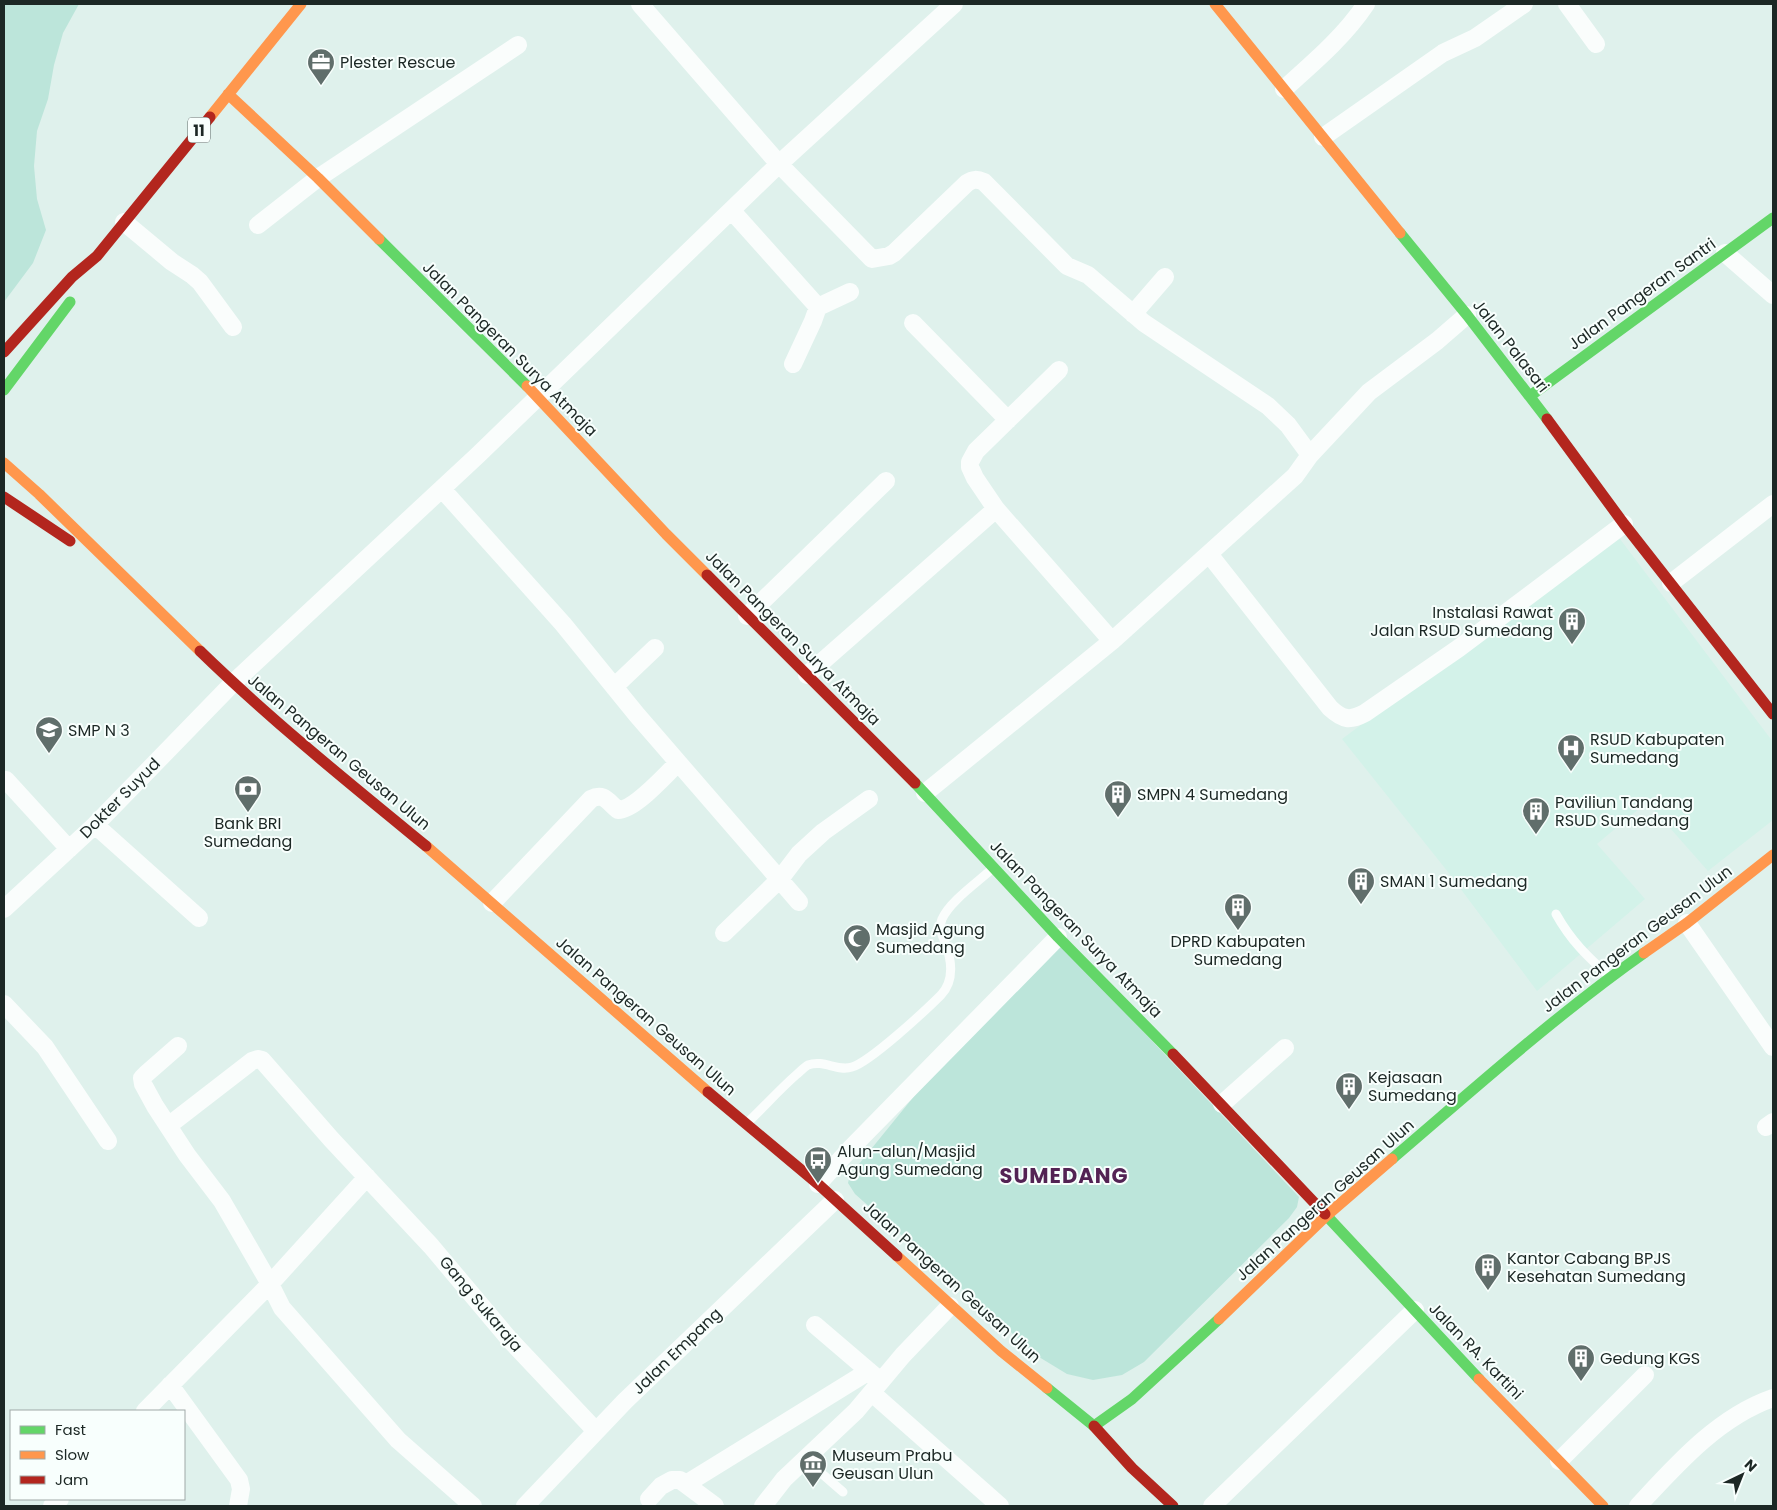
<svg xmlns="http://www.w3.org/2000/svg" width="1777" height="1510" viewBox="0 0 1777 1510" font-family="Poppins,sans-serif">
	<rect width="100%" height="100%" fill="#dff1ec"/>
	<path fill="#d3f2e9" d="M1617,535L1773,742V820L1708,871L1647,802L1597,844L1645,899L1537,991L1448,872L1342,739Z"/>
	<path fill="#bce5da" d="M4,4H79L63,33L54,65L48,99L37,131L34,166L37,199L46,230L33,263L4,302Z
		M1058,941L1299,1197L1297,1207L1289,1218L1144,1362L1122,1375L1093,1380L1067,1374L1039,1357L855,1194L848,1183L850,1175L950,1052Z"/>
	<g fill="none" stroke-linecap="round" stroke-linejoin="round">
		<path stroke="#fafdfc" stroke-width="9" d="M1556,914C1571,941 1587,956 1610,977
			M747,1123C764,1107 779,1090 796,1075C800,1072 804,1067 808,1065C824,1059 837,1072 852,1067C870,1062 926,1010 941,995C954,981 952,962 946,945C943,936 938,929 942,919C950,901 978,882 993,868
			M805,1459L843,1492"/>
		<path stroke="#fafdfc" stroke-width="18" d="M640,4L779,164L872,259L889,256L894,253L967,183C973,179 977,179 984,182L1067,266L1088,275L1144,323L1268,406L1288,425L1310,455
			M1567,4L1596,44
			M1284,89C1313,63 1344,37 1366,4
			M1323,137L1443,53L1475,38L1524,4
			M732,211L818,307L813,321L793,364
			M124,222L172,262L192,275L200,282L233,327
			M258,225L318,178L518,45
			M1725,253L1773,295
			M818,307L850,292
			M1133,314L1165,277
			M913,323L1008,420
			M1059,370L976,451L970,462V467L975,478L996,509L1112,641
			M442,489L563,624L637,715L799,902
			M1209,554L1330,708C1343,720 1350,721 1365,713L1459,648L1624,524
			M1671,583L1773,504
			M747,616L886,481
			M807,675L996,509
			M614,687L655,648
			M6,780L69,849
			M925,793L1112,641L1295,476L1310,455L1369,392L1437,341L1467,315
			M95,825L199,918
			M492,903L591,799C604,792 608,802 618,810C635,810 665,775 678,763
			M4,909L95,825L233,683L478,455L779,164L954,4
			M1687,923L1773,1047
			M724,933L780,879L799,854L823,832L869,799
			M4,1004L45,1047L108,1141
			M178,1046L146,1074L142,1078L143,1084L155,1106L187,1155L222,1201L270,1284L367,1177
			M1222,1104L1285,1048
			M168,1126L252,1061L258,1059L262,1060L331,1139L431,1246L510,1340L596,1431
			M1766,1127L1773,1122
			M818,1184L851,1148L1058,937
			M815,1325L877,1378
			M170,1385L239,1480L241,1489L238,1506
			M872,1393L1000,1506
			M145,1411L270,1284L282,1308L398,1440L473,1506
			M1559,1461L1645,1375
			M686,1484L869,1371
			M649,1499L661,1486L672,1480H680L715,1506
			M52,1506L60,1499
			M525,1506L625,1401L835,1200
			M763,1506L784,1479L856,1411L903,1355L950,1306
			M1212,1506L1415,1310
			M1638,1506C1676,1465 1718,1417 1773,1398"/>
		<path stroke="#63d668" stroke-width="11" d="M1400,233L1467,315L1547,419
			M379,239L527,386
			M4,390L70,302
			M1530,396L1773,218
			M915,783L1058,937L1173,1054
			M1392,1159C1474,1089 1555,1016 1644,953
			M1325,1214L1479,1379
			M1047,1388L1094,1426L1132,1399L1219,1319"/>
		<path stroke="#ff974d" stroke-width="11" d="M1215,4L1400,233
			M228,94L318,178L379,239
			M210,117L301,4
			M527,386L666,534L707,575
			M4,463L39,494L200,651
			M426,846L708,1092
			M1644,953L1687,923L1773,855
			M897,1256L1001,1351L1047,1388
			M1219,1319L1326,1216L1392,1159
			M1479,1379L1603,1506"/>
		<path stroke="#b3261e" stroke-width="11" d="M4,352L72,277L97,256L210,117
			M1547,419L1624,524L1773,714
			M4,497L70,541
			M707,575L915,783
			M200,651C271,720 349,783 426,846
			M1173,1054L1325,1214
			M708,1092L818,1184L897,1256
			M1094,1426L1132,1468L1173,1506"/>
	</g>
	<defs>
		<g id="office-pin" transform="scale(1.4375)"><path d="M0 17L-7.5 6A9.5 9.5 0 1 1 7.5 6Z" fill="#606e6b" stroke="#f8fffd"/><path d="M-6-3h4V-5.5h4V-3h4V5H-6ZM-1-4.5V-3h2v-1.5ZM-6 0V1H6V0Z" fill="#fff"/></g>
		<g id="building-pin" transform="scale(1.4375)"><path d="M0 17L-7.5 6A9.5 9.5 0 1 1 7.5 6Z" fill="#606e6b" stroke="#f8fffd"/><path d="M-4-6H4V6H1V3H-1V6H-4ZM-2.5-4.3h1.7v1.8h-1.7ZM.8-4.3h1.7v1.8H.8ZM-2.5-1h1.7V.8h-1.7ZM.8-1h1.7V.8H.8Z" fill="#fff"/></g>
		<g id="school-pin" transform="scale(1.4375)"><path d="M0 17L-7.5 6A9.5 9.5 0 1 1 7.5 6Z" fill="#606e6b" stroke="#f8fffd"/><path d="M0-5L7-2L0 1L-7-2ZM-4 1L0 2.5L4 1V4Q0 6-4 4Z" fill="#fff"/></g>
		<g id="hospital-pin" transform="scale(1.4375)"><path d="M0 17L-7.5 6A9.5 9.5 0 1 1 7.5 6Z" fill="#606e6b" stroke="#f8fffd"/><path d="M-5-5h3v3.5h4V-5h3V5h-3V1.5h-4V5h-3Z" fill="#fff"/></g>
		<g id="bank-pin" transform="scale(1.4375)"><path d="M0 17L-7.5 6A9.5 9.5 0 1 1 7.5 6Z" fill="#606e6b" stroke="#f8fffd"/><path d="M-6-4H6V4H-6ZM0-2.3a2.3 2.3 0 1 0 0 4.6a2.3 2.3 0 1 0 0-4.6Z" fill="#fff"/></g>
		<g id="mosque-pin" transform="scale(1.4375)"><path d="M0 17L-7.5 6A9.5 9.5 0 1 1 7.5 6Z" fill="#606e6b" stroke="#f8fffd"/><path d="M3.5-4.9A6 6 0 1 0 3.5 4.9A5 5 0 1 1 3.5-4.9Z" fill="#fff"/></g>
		<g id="bus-pin" transform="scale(1.4375)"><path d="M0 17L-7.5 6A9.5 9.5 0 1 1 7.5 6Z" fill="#606e6b" stroke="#f8fffd"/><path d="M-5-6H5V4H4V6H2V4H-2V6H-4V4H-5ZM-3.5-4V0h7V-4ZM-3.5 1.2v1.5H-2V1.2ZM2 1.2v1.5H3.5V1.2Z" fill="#fff"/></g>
		<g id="museum-pin" transform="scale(1.4375)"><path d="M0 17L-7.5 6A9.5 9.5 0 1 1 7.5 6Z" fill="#606e6b" stroke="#f8fffd"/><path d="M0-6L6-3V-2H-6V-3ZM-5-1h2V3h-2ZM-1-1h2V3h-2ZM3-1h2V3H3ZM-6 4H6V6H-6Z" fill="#fff"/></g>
	</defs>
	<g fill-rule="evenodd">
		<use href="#office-pin" x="321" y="62"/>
		<use href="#building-pin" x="1572" y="621"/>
		<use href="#school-pin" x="49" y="730"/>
		<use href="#hospital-pin" x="1571" y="748"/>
		<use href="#bank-pin" x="248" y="789"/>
		<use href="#building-pin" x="1118" y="794"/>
		<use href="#building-pin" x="1536" y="811"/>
		<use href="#building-pin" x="1361" y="881"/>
		<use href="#building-pin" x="1238" y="907"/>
		<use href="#mosque-pin" x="857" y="938"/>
		<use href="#building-pin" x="1349" y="1086"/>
		<use href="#bus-pin" x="818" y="1160"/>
		<use href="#building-pin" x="1488" y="1267"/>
		<use href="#building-pin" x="1581" y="1358"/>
		<use href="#museum-pin" x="813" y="1464"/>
	</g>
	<g text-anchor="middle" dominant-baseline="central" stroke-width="4" stroke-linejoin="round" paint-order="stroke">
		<rect fill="#f8fffd" stroke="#5e6866" stroke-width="1" x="188" y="117.5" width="22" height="25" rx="4"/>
		<g font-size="15" font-weight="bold" fill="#1c2825">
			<text x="199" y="130">11</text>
		</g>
		<g font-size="16" fill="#1c2825" stroke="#f8fffd" text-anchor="start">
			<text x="340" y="62">Plester Rescue</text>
			<text x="1553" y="612" text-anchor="end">Instalasi Rawat<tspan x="1553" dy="18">Jalan RSUD Sumedang</tspan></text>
			<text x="68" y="730">SMP N 3</text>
			<text x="1590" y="739">RSUD Kabupaten<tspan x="1590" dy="18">Sumedang</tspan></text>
			<text x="1137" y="794">SMPN 4 Sumedang</text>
			<text x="1555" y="802">Paviliun Tandang<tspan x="1555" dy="18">RSUD Sumedang</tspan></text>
			<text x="248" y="823" text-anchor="middle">Bank BRI<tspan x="248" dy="18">Sumedang</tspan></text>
			<text x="1380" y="881">SMAN 1 Sumedang</text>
			<text x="876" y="929">Masjid Agung<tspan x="876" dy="18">Sumedang</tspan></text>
			<text x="1238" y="941" text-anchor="middle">DPRD Kabupaten<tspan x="1238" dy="18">Sumedang</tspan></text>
			<text x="1368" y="1077">Kejasaan<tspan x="1368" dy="18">Sumedang</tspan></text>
			<text x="837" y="1151">Alun-alun/Masjid<tspan x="837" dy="18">Agung Sumedang</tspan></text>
			<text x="1507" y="1258">Kantor Cabang BPJS<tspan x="1507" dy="18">Kesehatan Sumedang</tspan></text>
			<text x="1600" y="1358">Gedung KGS</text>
			<text x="832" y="1455">Museum Prabu<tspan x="832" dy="18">Geusan Ulun</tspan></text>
		</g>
		<g font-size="16" fill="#1c2825" stroke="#f8fffd">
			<text transform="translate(1642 294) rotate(-36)">Jalan Pangeran Santri</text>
			<text transform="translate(1511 346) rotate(52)">Jalan Palasari</text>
			<text transform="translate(510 349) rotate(45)">Jalan Pangeran Surya Atmaja</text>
			<text transform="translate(793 638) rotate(45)">Jalan Pangeran Surya Atmaja</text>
			<text transform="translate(339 752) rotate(40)">Jalan Pangeran Geusan Ulun</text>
			<text transform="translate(120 798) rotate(-45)">Dokter Suyud</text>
			<text transform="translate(1076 929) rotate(46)">Jalan Pangeran Surya Atmaja</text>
			<text transform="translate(1637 939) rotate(-37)">Jalan Pangeran Geusan Ulun</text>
			<text transform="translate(646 1016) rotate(41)">Jalan Pangeran Geusan Ulun</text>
			<text transform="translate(1325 1200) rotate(-42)">Jalan Pangeran Geusan Ulun</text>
			<text transform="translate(952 1282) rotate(42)">Jalan Pangeran Geusan Ulun</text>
			<text transform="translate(481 1304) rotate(50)">Gang Sukaraja</text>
			<text transform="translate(677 1351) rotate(-44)">Jalan Empang</text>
			<text transform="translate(1476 1351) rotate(46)">Jalan RA. Kartini</text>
		</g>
		<g font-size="21" font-weight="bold" letter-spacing="1" fill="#532354" stroke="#f8fffd">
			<text x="1064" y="1175">SUMEDANG</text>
		</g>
	</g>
	<rect width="1777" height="1510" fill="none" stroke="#1c2825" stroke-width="10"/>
	<rect x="10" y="1410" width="175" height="90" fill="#f8fffd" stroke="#a0a9a7"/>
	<rect x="20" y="1426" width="25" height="8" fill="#63d668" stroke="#a0a9a7"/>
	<text x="55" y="1435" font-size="15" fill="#1c2825">Fast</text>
	<rect x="20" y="1451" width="25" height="8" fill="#ff974d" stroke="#a0a9a7"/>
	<text x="55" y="1460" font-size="15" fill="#1c2825">Slow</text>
	<rect x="20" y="1476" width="25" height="8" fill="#b3261e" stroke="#a0a9a7"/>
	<text x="55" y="1485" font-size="15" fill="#1c2825">Jam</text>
	<g transform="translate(1742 1475) rotate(43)" stroke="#f8fffd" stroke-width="4" paint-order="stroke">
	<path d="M0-4L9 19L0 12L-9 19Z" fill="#1c2825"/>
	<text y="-8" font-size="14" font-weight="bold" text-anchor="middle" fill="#1c2825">N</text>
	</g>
</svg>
